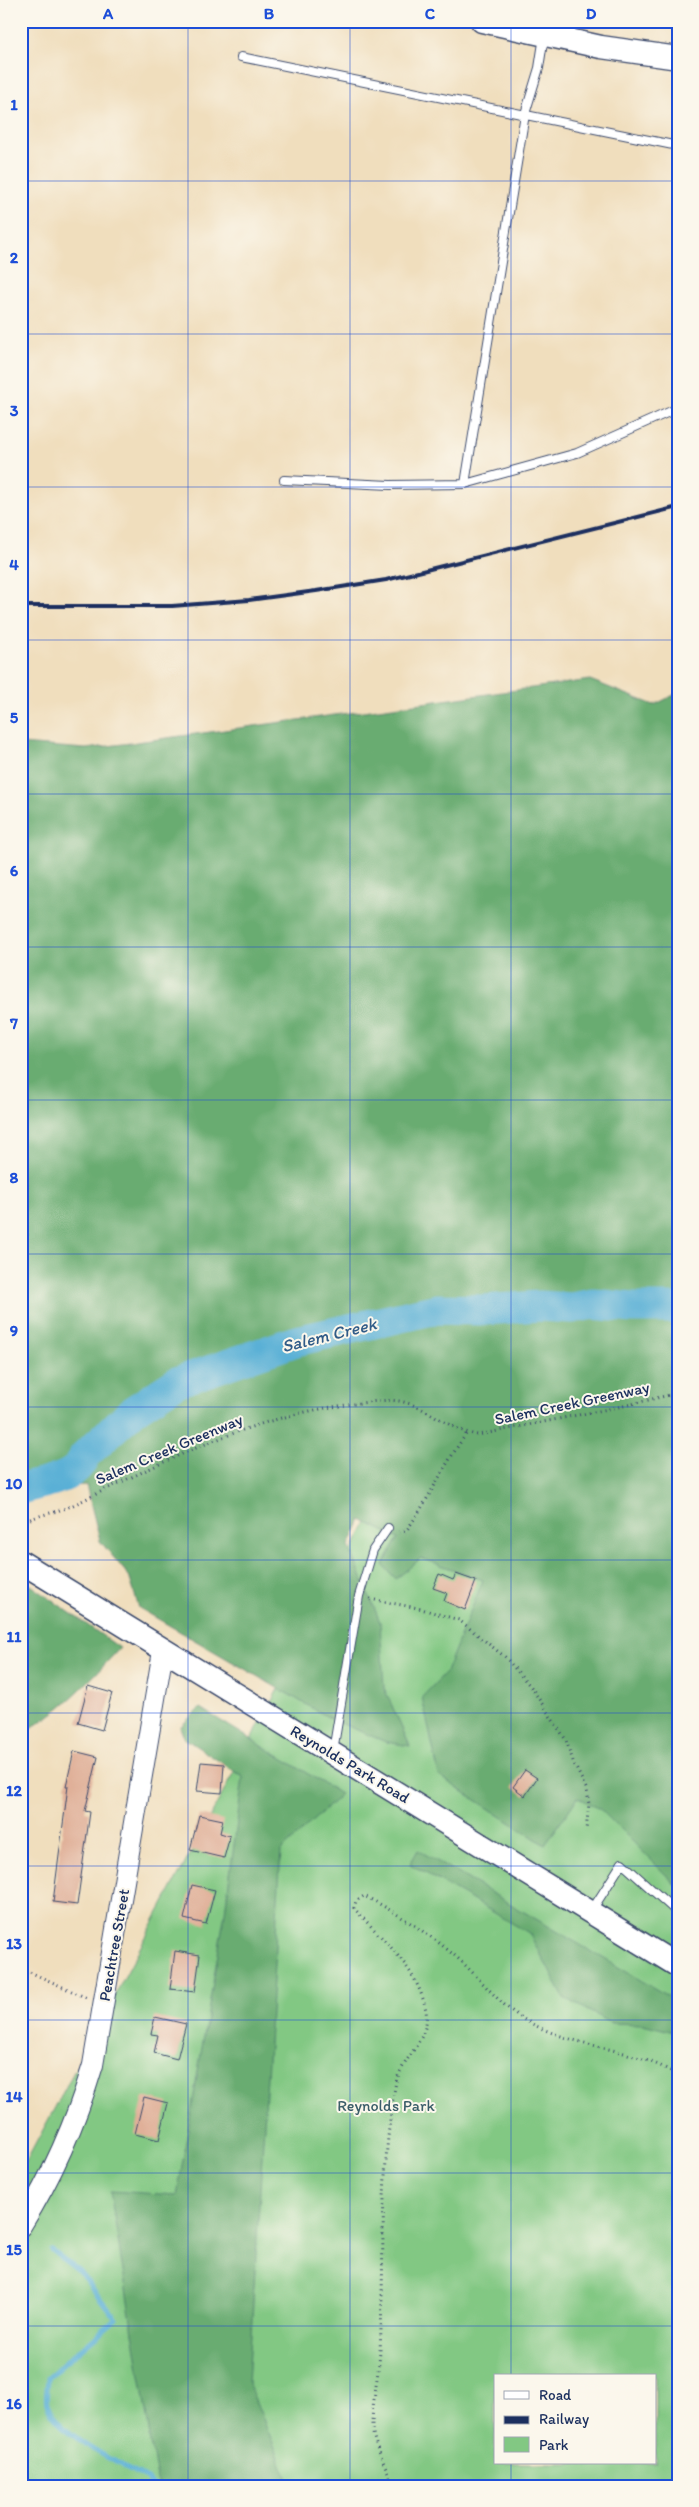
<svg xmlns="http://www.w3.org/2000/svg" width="699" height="2507" viewBox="0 0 699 2507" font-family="Itim,sans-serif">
	<rect width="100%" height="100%" fill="#fbf7ec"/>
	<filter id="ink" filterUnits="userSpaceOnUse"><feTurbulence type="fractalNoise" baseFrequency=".02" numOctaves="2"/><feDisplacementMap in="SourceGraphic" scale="10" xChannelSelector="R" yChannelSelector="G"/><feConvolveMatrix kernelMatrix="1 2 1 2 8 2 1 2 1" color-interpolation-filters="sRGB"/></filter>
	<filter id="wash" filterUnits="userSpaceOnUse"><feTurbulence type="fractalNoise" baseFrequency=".0096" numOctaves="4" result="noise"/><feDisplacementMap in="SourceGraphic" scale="20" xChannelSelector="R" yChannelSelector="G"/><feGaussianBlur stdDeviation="1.12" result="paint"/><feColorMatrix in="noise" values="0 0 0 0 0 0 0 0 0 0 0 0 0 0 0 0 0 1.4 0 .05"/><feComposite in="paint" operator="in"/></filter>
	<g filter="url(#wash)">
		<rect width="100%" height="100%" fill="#f0debd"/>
		<path fill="#82c883" stroke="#4e7c70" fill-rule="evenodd" d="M678,1289V2486H21V2171L477,1316ZM495,2376H655V2463H495Z"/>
		<path fill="#69ac71" stroke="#426e68" d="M590,680L654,705L678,693V1887L601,1810L578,1797L545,1845L439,1776L422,1697L446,1672L483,1580L421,1558L396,1579L383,1565L398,1538L361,1520L349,1546L380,1622L384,1688L410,1746L386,1742L333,1720L139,1608L129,1576L100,1541L86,1485L21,1489V744L86,749Z
			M21,1578L120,1648C95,1675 56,1719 21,1732Z
			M200,1708L341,1794L281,1851L248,2383L291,2486H158L110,2191L177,2195L225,1912L243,1777L184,1738L180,1727Z
			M418,1850L678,2002V2033L643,2024L611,2023L564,1998L529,1933L410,1864Z"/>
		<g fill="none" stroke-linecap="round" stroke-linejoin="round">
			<path stroke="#5ab0d6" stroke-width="5" d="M52,2251L79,2271L116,2319L48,2377C48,2385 45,2397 47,2404C57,2435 120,2464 148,2479L152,2486"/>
			<path stroke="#5ab0d6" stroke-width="31" d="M21,1489C42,1482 77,1480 84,1456L134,1410L177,1382L296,1341L437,1309L484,1310L539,1306L572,1308L593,1304L633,1308H678"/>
		</g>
		<g id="blocks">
			<path fill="#e0b099" d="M439,1574L453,1580L456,1574L476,1581L465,1610L444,1601L447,1593L433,1588Z
				M88,1686L112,1693L102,1730L78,1723Z
				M74,1751L98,1757L85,1811L90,1812L77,1905L53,1902L68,1786H66Z
				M201,1762L224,1764L222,1793L197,1791Z
				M525,1770L537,1778L525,1796L513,1787Z
				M199,1815L223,1820L220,1833L230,1836L224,1858L190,1850Z
				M192,1885L215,1890L206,1924L184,1919Z
				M175,1951L200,1955L195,1992L170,1989Z
				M155,2017L186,2024L177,2059L154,2053L158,2035L151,2034Z
				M144,2097L168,2103L159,2140L135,2134Z"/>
		</g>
	</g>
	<g filter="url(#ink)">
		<use href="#blocks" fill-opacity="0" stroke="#3b496c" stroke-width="1"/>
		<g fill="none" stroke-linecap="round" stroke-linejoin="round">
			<g stroke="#3b496c" stroke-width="10">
				<path id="service" d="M241,57L678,146
					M284,480L390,485L465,484L577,453L678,408
					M465,484L525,114L539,68L544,36
					M333,1751L359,1596L373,1550L388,1528
					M592,1910L622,1863L678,1913"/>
			</g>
			<g stroke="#3b496c" stroke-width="22">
				<path id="tertiary" d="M21,2226C53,2175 76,2122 93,2065L163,1651"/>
			</g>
			<g stroke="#3b496c" stroke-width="25">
				<path id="secondary" d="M482,21L601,47L678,58
					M21,1562L678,1966"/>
			</g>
			<path stroke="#3b496c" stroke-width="3" stroke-dasharray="1 4" stroke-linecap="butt" d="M21,1523C37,1515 55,1513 71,1506C160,1464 248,1417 346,1405C363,1403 383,1399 399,1401C428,1406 450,1431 478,1435L623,1406L678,1393
				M399,1532L406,1531C429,1500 444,1464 467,1433
				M370,1599L418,1608L459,1620L505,1657L531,1687L566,1740L574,1764L587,1790L589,1804L586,1830
				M21,1968L87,1998
				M393,2486C387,2466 373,2446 372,2425C372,2401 379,2375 380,2350C385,2262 379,2174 395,2087C399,2060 431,2040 426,2011C418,1967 382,1940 354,1908L356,1901L364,1896C389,1907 444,1944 464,1964C484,1983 501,2006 525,2020C575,2049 627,2045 678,2075"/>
			<use href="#service" stroke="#fff" stroke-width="8"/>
			<use href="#tertiary" stroke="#fff" stroke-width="20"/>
			<use href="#secondary" stroke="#fff" stroke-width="22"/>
			<path stroke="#1b2f5e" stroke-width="4" d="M21,606H172L249,600L316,591L386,580L678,507"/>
		</g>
	</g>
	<path fill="none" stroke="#1d4ed8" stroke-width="1" stroke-opacity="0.55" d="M188,21V2486M350,21V2486M511,21V2376M21,181H678M21,334H678M21,487H678M21,640H678M21,794H678M21,947H678M21,1100H678M21,1254H678M21,1407H678M21,1560H678M21,1713H678M21,1866H678M21,2020H678M21,2173H678M21,2326H678M511,2463V2486"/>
	<g text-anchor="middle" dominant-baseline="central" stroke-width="4" stroke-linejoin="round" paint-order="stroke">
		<g font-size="16" fill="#1b2f5e" stroke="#fbf7ec">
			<text transform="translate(572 1403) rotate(-12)">Salem Creek Greenway</text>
			<text transform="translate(169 1449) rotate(-23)">Salem Creek Greenway</text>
			<text transform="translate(350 1764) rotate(31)">Reynolds Park Road</text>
			<text transform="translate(114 1945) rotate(-80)">Peachtree Street</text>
		</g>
		<g font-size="16" fill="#3a5d69" stroke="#fbf7ec">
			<text x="386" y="2105">Reynolds Park</text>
		</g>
		<g font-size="18" font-style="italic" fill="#315c88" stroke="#fbf7ec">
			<text transform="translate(329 1335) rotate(-14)">Salem Creek</text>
		</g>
	</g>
	<rect width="699" height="2507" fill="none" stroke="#fbf7ec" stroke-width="55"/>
	<rect x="494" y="2374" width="162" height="90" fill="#fbf7ec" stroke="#a1a7b3"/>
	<rect x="504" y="2391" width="25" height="8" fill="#ffffff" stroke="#a1a7b3"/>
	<text x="539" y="2400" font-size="15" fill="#1b2f5e">Road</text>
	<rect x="504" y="2416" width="25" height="8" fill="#1b2f5e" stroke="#a1a7b3"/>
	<text x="539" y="2424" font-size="15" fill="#1b2f5e">Railway</text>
	<rect x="504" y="2437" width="25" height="15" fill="#82c883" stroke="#a1a7b3"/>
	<text x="539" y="2450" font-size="15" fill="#1b2f5e">Park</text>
	<rect x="28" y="28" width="644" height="2452" fill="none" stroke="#1d4ed8" stroke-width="2"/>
	<g font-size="16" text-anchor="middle" font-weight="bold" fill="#1d4ed8">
		<text x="108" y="19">A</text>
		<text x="269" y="19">B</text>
		<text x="430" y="19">C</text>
		<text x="591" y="19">D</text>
		<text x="14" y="110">1</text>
		<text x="14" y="263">2</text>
		<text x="14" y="416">3</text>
		<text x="14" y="570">4</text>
		<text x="14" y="723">5</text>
		<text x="14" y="876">6</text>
		<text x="14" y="1029">7</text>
		<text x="14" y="1183">8</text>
		<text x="14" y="1336">9</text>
		<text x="14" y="1489">10</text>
		<text x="14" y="1642">11</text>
		<text x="14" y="1796">12</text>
		<text x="14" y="1949">13</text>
		<text x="14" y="2102">14</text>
		<text x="14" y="2255">15</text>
		<text x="14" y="2409">16</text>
	</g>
</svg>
